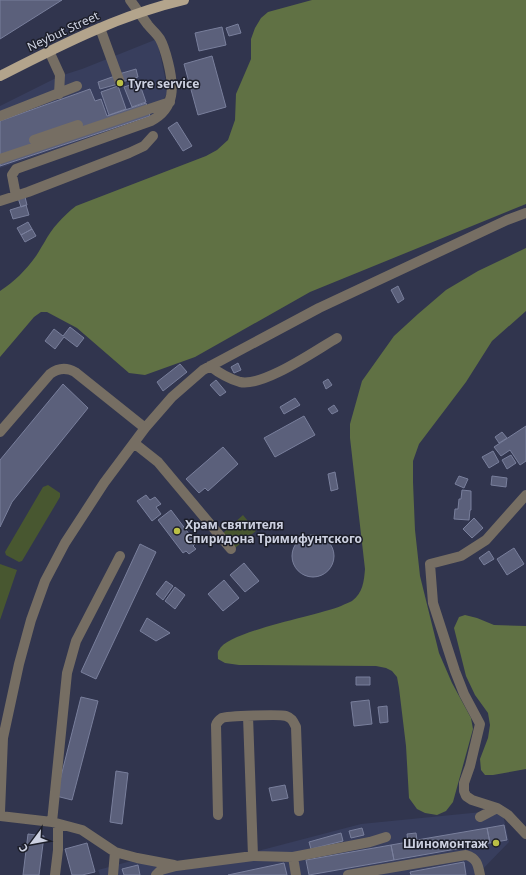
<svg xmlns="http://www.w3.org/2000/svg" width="526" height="875" viewBox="0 0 526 875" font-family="'Noto Sans',sans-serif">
	<rect width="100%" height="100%" fill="#31354e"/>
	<path fill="#383e5d" d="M157,39L168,92L151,118L0,168V106L60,76L82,69Z
		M502,810L509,842L477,875H100L98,870L146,857L185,870L361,824Z"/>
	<path fill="#485730" d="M48,485L60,493V497L22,561L19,562L6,555L5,552L43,487Z
		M243,515L256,531L235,548L223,533Z
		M0,564L17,570L0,620Z"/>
	<path fill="#607144" d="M312,0H526V204L310,292L195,357L145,375L129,373L77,328L47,312H41L34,317L0,357V291C15,281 25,271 36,256C39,252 41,247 44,243C52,228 63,216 76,206L206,156L217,150L228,140L235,120L236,94L251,59V39L255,28L261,18L268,12Z
		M526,248V311L492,341L466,382L419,444L413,461V482L415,530L420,576L439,653L452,683L471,718L473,729L453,802L446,811L437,815L425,813L417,809L409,798L406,746L399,688L397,677L392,671L386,668L376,666L239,665L225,663L218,659C218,656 217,652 219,650C228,631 317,616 341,606C344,604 349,603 352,601C363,593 364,581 365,569L350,438V424L362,381L394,336L418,314L446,290L478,271Z
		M465,615L477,618L494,625L526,626V769L493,775H485L481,770L480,759L488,738L490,725L488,713L475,695L466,676L454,628L459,617Z"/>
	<path fill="#5b607b" stroke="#797f9c" d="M0,0H62L0,39Z
		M238,24L241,33L229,36L226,28Z
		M222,27L226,45L199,51L195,33Z
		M212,56L226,107L198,115L184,64Z
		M136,69L138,77L122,82L119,74Z
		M115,76L118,84L100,89L98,82Z
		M139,82L146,102L132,107L124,87Z
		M118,86L126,109L109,115L101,92Z
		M90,89L95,101L101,99L107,116L146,103L150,116L0,166V121Z
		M177,122L192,146L183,151L168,128Z
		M25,197L27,205L21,207L18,198Z
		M26,205L29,215L13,219L10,210Z
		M28,222L32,229L21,235L17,228Z
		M32,229L36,236L25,242L21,235Z
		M398,286L404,299L398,303L391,290Z
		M70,327L84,338L77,347L64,337L55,349L45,341L54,329L63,336Z
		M238,363L241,370L234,373L231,367Z
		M180,364L187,372L163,391L157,382Z
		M328,379L332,385L326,389L323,382Z
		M216,380L226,392L220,396L210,385Z
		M63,384L88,408L12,502L0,527V460Z
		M295,398L300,405L284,414L280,407Z
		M334,405L338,411L332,414L328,409Z
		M304,416L315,435L275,457L264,438Z
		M526,426V461L520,465L510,450L501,456L494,447Z
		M502,432L507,438L499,443L495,437Z
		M223,447L238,464L208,491L205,488L199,493L186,479Z
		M493,451L499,462L489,468L482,457Z
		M511,455L516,463L507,469L502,460Z
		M335,472L338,489L331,491L328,474Z
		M459,476L468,479L464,488L455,484Z
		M492,476L507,478L506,487L491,485Z
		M462,490L471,491V510H470L469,520L454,519L455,509H458L459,499H461Z
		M146,495L150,500L155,497L161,504L156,507L161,514L152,521L137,501Z
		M171,510L196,543L193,546L196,549L189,554L186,551L183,553L158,520Z
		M474,518L483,528L472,538L463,529Z
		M292 556a21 21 0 1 1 42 0a21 21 0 1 1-42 0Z
		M140,544L156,552L96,679L81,672Z
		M514,548L524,564L507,575L497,559Z
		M489,551L494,559L484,565L479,558Z
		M244,563L259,581L245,592L230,575Z
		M224,580L239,598L223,611L208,594Z
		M166,581L173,586L163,600L156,594Z
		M175,587L185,595L175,609L165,601Z
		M147,618L170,633L156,641L140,631Z
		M356,677H370V685H356Z
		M81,697L98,701L72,800L56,796Z
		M369,700L372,724L354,726L351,702Z
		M387,706L388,722L380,723L378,707Z
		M116,771L128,773L122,824L110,822Z
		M285,785L288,798L272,801L269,788Z
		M504,825L507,840L490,843L487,828Z
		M362,828L364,835L351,838L349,831Z
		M487,828L490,843L394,860L391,845L408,842L407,834L416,833L417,840Z
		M341,833L343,841L311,849L309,842Z
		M28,834L44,836L39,875H23Z
		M87,843L95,872L82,875H72L65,849Z
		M391,845L394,860L309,875L306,860Z
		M464,862L466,875H411L410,872Z
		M284,863L287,875H228Z
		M138,865L140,875H124L122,869Z"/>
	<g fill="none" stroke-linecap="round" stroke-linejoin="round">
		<path stroke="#766e63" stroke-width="10" d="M100,28L119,80
			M49,51L60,75L59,94
			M0,116L77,86
			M34,140L78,125
			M0,159L170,102
			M16,196L12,175L16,169L151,121C176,108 174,86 168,62C166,54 164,46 160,39C157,34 152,30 148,25C142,17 136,8 130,0
			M0,201L28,192L129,153L144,146L153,136
			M210,366C219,373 230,379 240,382C264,387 316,350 337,338
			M0,432L50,374C58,368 66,367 75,372L145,428
			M134,443L158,462L231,549
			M526,495L486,540L461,556L430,564L433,603L455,671L464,694L480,724L470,766L464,783V791L466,796L472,800L497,808L508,815L526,834
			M248,716L253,856
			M0,812L3,738L19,664L31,620L45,581L65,543L104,483L145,428L172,397L203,370L319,308L507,220L526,213
			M218,815L216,725C217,722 219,720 222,718C227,716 280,714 286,716C292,718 293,721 296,727L299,811
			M0,816L52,822L82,830L115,852L137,858L174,865
			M480,817L497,808
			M52,822L67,673L76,641L120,556
			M293,857L296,875
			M55,875L58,850V824
			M113,875L115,852
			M156,875L161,870L176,866L253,856L293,857L370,842L386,837
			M348,875L466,855C477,858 478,865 480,875"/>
		<path stroke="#b3a48c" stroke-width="10" d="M0,76C59,46 119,15 184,0"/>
	</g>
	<g fill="#bbc045" stroke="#1c1e29" stroke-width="1.5">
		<circle cx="120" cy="83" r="4"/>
		<circle cx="177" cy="531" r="4"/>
		<circle cx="496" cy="843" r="4"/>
	</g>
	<g text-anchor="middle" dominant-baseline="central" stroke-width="3" stroke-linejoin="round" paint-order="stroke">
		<g font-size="12" fill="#cdd1e1" stroke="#1c1e29">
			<text transform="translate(63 31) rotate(-25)">Neybut Street</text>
		</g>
		<g font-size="12" font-weight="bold" fill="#cdd1e1" stroke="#1c1e29" text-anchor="start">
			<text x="128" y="83">Tyre service</text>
			<text x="185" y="524">Храм святителя<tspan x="185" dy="14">Спиридона Тримифунтского</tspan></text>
			<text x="488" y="843" text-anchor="end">Шиномонтаж</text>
		</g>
	</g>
	<g transform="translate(32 843) rotate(238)" stroke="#1c1e29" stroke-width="3" paint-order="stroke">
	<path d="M0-3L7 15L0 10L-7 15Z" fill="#cdd1e1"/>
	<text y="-6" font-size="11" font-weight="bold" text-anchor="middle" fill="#cdd1e1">С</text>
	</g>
</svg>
